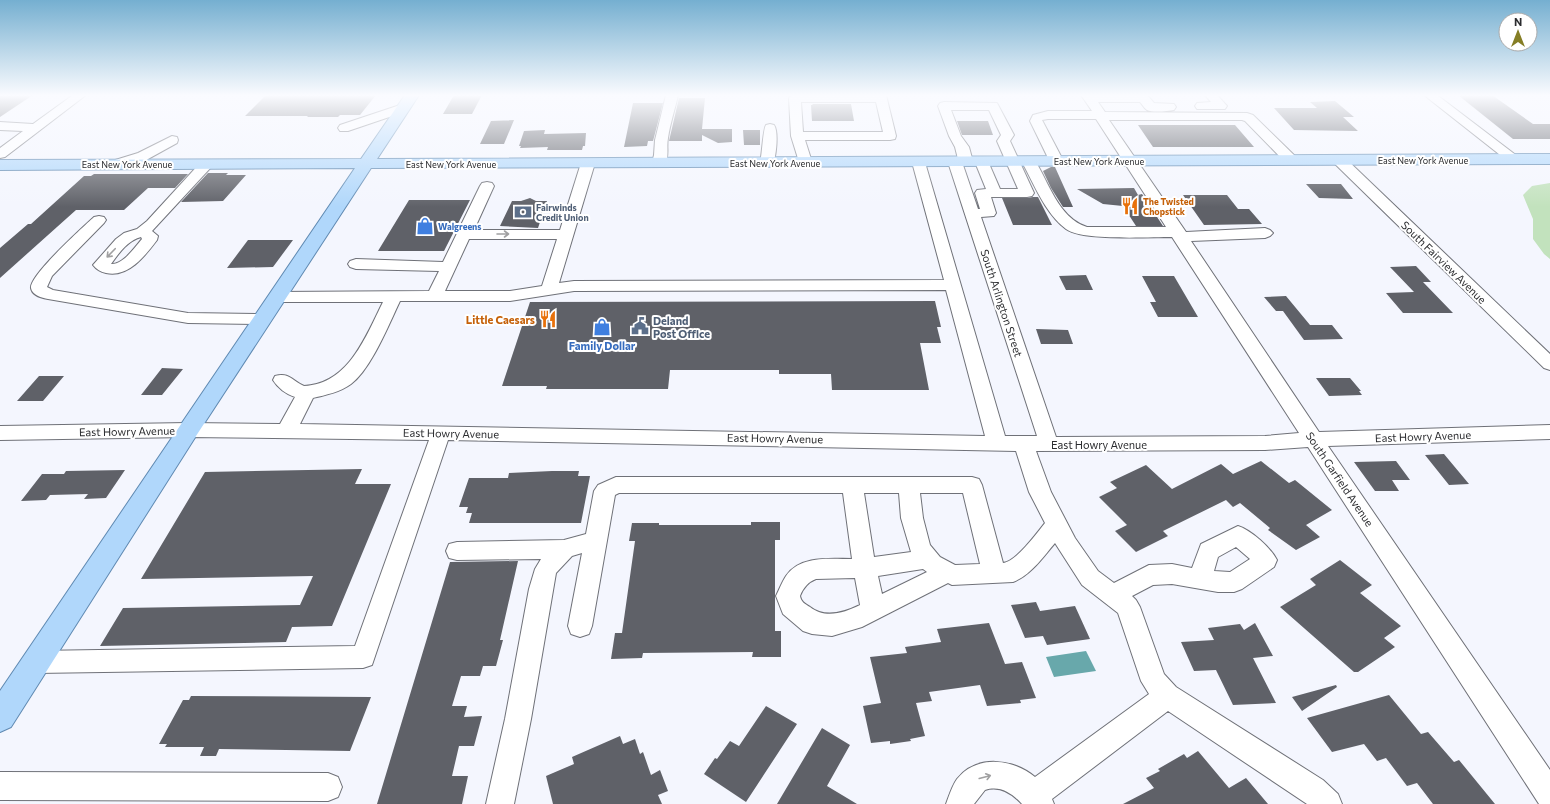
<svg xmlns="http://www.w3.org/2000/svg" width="1550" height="804" viewBox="0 0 1550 804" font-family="Commissioner,sans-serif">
	<rect width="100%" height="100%" fill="#f4f6fe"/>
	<path fill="#c2e2bd" d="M1550,183V259L1544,254L1533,239V219L1523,195L1532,186Z"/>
	<path fill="#68a8ab" d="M1086,651L1096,671L1054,677L1046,657Z"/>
	<path fill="#5f6168" d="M0,95H33L0,117Z
		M266,95H376L360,115H340L338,117H307L308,116H245Z
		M454,95H482L472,114H443Z
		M1458,95H1492L1533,124H1550V139H1513Z
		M679,98H705L702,129H732V142L718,143L702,135V141H669Z
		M1335,101L1354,117H1343L1358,131L1294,130L1274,108H1317L1310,102Z
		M633,103H663L653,141H648L647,146L624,147Z
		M812,104H851L854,121H812L811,105H813Z
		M514,120L504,144H480L491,121Z
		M957,121H988L993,135H962Z
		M1138,125H1235L1254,147H1153Z
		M545,130L544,134L586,133L585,146H583L582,150H547L548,147L520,148L521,146H519L524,131Z
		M743,130H760V145H744Z
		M1051,167H1055L1073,207H1063L1051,188L1043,171Z
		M208,173H228L226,175H246L223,201L181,202Z
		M94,174H188L175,188H148L124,210H76L0,278V248L28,224H31L84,176H91Z
		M1306,184H1341L1353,199L1319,198Z
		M1134,188L1138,195L1142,194L1163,226H1136L1123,206L1103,204L1077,189Z
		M1183,195H1227L1238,209H1249L1262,224L1204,225Z
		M1033,197H1038L1052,225H1013L1002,198H1027Z
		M530,198L536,201H547L538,228L500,226L512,201H521Z
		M409,200H470L444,251H378Z
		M248,240H293L273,267L227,268Z
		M1416,266L1431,282H1423L1453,313H1403L1386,293L1414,292L1390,267Z
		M1086,275L1093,290H1066L1059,276Z
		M1142,276H1174L1198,317H1158L1150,302H1156Z
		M1286,296L1310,325H1332L1343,339L1304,340L1283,311H1276L1264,297Z
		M935,301L941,327H937L941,343H920L929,390H832L831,374H779V370H670L668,389H546L547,386H502L530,302Z
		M1036,329L1068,330L1073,344H1041Z
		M162,368L183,369L162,395H141Z
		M39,376H64L43,401H17Z
		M1316,378H1350L1361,391H1359L1362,395L1329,396Z
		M1444,454L1469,484L1449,485L1425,455Z
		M1261,461L1289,483L1295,480L1332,510L1306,525L1320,537L1296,550L1268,530L1270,528L1240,503L1233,507L1226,500L1163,531L1168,536L1136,552L1115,531L1127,525L1099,497L1117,488L1110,482L1146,465L1172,489L1221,464L1233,474Z
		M1396,461L1410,480H1392L1399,491H1375L1354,462Z
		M362,469L355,484H391L332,626L292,627L286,642L100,646L123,608L300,605L313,576L141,579L205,472Z
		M125,470L106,498L84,499L88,494L50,495L46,500L21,501L42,474H64L66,471Z
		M552,471H579L578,476H590L581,523H469L472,513H466L468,507H459L469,478H508L509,473Z
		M751,522H780V540H775V631H781V657H752L753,652L643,653L642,658L611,659L615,633H622L635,541H629L632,523H659V525H751Z
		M1340,560L1372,585L1360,593L1401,626L1384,638L1395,647L1358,672H1354L1280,607L1316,585L1310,579Z
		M518,561L500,640H503L496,666H483L480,676H461L452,706H467L464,717L482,716L474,746H459L452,776H468L462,804H377L450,562Z
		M1036,602L1040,611L1075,606L1090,639L1047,645L1043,636L1025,638L1011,605Z
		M989,623L1005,664L1022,662L1036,698L1020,700L1021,703L987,706L980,685L929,692L932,701L916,703L925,736L910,739L911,741L890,744V741L871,743L863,706L881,703L870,657L907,653L905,647L941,642L937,629Z
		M1255,623L1273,656L1253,658L1276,703L1233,705L1216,670L1194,671L1181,642L1214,640L1208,628L1240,624L1244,630Z
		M1336,685L1337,687L1302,711L1292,697Z
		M1389,695L1421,734L1428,732L1454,762L1459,760L1495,804H1433L1417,783L1407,786L1386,758L1377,761L1364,744L1332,752L1307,718Z
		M191,696L371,697L350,751L219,749L216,756H200L204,747H165L167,744H159L183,700H189Z
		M766,706L797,724L746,802L704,774L715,758L717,759L730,741L739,746Z
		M822,728L850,745L827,786L857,804H777Z
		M620,736L623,744L635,739L640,754L643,752L651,775L660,770L668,791L658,795L662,804H553L546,776L574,764L572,757Z
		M1198,751L1229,788L1246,778L1268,804H1123L1154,788L1146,778L1160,771L1158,769L1184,754L1187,758Z"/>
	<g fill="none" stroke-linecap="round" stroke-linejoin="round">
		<g stroke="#6f7178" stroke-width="2">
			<path id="minor" d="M73,95H86L5,157L0,158V148L23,131L0,130V122L33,124Z
				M666,95H678C675,109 670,124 668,138C666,148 670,157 664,166H654L652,163L654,155L655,140Z
				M791,95H886L896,136L895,139L890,140H805L812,162L810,165H800L791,136L789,98ZM801,102H876L883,132H803Z
				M1081,95H1147L1154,103L1174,104L1176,107L1174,110C1168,111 1153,113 1147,110C1144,108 1142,104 1140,102H1098L1105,112L1247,113L1253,115L1296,157L1298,160L1296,163H1286L1245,121L1242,120H1109L1186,232L1265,228L1270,230L1273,233L1270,236L1265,238L1191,241L1319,432L1550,425V439L1328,446L1550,770V804H1539L1308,447L1265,450L1036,451L1051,492L1075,538L1098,571L1114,583L1149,565L1172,564L1192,568L1201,544L1238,526C1251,530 1271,548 1277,560L1274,567L1242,589L1234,592H1218L1172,584L1153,585L1132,596L1136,600L1140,607L1164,674L1176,687L1323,780L1338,794L1342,804H1307L1168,711L1052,799L1054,804H1022C1012,793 1000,785 985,790L974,804H946C949,796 952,786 957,779C977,754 1013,759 1035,777L1149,694L1141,681L1118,613L1082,585L1055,543C1043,557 1031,575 1013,582L952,585L948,583L862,627L832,636L812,634L803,631L783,614L776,596C779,590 782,582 786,576C800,555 830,559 852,559L843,493H619L615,495L592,626L589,634L580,637L571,634L568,626L582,553L572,556L556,573L531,719L514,804H486L505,719L529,589L535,569L541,559L457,560L449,558L446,551L449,544L457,542L564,540L586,534L594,491L598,485L616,477H972L979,479L982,485L1003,563C1016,562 1036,534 1045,523L1029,492L1016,451L448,440L372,665L363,668L36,673L27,670L23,662L27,654L36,651L355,646L429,440L188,437L0,440V426L188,423L280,424L295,397C286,394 278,388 273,380L275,376C290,372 292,381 304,386C349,384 366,336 383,302H277L271,301L269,297L271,293L277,292L429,291L439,271L356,269L350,267L348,264L350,261L356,259L443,262L480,186L482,183L487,182L492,183L494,186L474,230H560L581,163L583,160H593L595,163L559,283L574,281L944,280L912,162L914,159H924L1005,436H1037L948,162L950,159H958L955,147L949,136L938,106L940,103L944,102L997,103L1014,135L1010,141L1034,193L1032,196L1027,197H991L996,213L994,216L981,217L1056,437L1265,436L1299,433L1172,237C1149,237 1082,241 1066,229C1045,213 1034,184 1022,162L1024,159H1034C1049,182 1058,218 1087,227H1166L1096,119H1048L1042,120L1064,162L1062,165H1052L1050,162L1030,121L1033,115L1048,111H1092ZM951,110H989L1001,135L997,141L1018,189H1000L987,159H977L975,162L986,189L977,190L975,193L980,209H978L963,165H971L973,162L969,147L961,136ZM469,239H557L542,286L510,291H445ZM946,290L985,436L300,424L313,398C326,395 340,392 351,384C371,369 389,324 400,301H510L574,291ZM864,493H899L901,518L911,552L874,557ZM920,493H963L980,564L955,565L940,557L930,545L923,518ZM1236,547L1250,559L1230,572L1214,571L1218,557ZM923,569L927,572L882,594L878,576ZM855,578L860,605C844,613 825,619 810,607C805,604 801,602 800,596C803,588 808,582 816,579Z
				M1205,95H1217L1227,106L1225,109H1197L1195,106L1197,103L1211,102Z
				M1424,95H1437L1521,159L1519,162H1509Z
				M403,104L407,105L409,108L407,111L348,131H340L338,128L340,125Z
				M770,124L774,125C779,132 776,159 772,166H762L760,163C762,156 763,129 766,125Z
				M172,136L177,137L178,140L177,143L148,159L117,168L112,167L110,164L112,161L138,153Z
				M1339,156L1344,157L1550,354V370L1544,368L1334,163L1332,160L1334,157Z
				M207,160L212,161L214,164L152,231L158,236L157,240C145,256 128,278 106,273C101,272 96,269 93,265L116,239L124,233L137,229L147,221L202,161ZM141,237L142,239C135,247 123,265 111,264C119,253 127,241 141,237Z
				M99,216L104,217L106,220L104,223L52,276L47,287L53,290L188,313L262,314L268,315L271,319L268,323L262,324L188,323L48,299C42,298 32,295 31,288C29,276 83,227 94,217Z
				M0,772L328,773L338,777L342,787L338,797L328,801L0,800Z"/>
		</g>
		<g stroke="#608ab2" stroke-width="2">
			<path id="major" d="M405,95H419L377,159L1550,154V164L371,168L196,436L11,727L0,732V691L355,168L0,170V160L361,159Z"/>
		</g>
		<use href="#minor" fill="#fff" fill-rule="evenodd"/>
		<use href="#major" fill="#b0d7fb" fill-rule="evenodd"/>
	</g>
	<defs><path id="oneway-shaft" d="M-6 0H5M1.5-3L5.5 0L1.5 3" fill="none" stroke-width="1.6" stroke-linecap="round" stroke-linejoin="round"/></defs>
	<g stroke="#a0a0a1">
		<use href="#oneway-shaft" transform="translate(503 234)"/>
		<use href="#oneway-shaft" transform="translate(111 253) rotate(134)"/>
		<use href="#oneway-shaft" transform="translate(985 777) rotate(-15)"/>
	</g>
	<linearGradient id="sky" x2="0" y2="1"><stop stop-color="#75afd0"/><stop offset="0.46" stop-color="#fafbff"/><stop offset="1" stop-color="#fafbff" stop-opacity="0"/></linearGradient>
	<rect width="1550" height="207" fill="url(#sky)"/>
	<defs>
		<g id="restaurant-bare" transform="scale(1.38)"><path d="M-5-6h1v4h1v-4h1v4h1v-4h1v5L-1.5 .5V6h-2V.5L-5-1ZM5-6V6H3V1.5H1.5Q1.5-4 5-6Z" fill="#e8710a" stroke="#fff" stroke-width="2.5" paint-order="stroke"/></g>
		<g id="bank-bare" transform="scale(1.38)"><path d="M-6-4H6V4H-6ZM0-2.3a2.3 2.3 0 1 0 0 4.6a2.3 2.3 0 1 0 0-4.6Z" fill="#5c6f8a" stroke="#fff" stroke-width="2.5" paint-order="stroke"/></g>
		<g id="shop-bare" transform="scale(1.38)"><path d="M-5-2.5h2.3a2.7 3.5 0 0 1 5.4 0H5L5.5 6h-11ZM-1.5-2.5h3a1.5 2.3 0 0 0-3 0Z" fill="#3f7fe0" stroke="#fff" stroke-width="2.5" paint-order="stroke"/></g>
		<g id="civic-bare" transform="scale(1.38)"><path d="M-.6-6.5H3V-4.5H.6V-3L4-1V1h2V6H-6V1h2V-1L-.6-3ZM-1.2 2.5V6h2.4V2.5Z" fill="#5c6f8a" stroke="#fff" stroke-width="2.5" paint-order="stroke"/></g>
	</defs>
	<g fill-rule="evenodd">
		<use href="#restaurant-bare" x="1130" y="206"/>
		<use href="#bank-bare" x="523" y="212"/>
		<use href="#shop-bare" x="425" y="226"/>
		<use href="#restaurant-bare" x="548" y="319"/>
		<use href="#civic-bare" x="640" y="326"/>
		<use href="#shop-bare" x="602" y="327"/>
	</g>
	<g text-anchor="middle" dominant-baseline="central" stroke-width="4" stroke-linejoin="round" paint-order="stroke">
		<g font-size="9" fill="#2b2c2f" stroke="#fff">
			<text x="1423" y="160">East New York Avenue</text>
			<text x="1099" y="161">East New York Avenue</text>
			<text x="775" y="163">East New York Avenue</text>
			<text x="127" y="164">East New York Avenue</text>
			<text x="451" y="164">East New York Avenue</text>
		</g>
		<g font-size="9" font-weight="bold" fill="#c56008" stroke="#fff" text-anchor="start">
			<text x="1143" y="201">The Twisted<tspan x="1143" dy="10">Chopstick</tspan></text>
		</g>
		<g font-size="9" font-weight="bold" fill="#4e5e75" stroke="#fff" text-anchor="start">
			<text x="536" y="207">Fairwinds<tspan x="536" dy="10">Credit Union</tspan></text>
		</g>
		<g font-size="9" font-weight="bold" fill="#366cbe" stroke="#fff" text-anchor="start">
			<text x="438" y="226">Walgreens</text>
		</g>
		<g font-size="11" fill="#2b2c2f" stroke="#fff">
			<text transform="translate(1444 262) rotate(44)">South Fairview Avenue</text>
			<text transform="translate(1002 303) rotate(72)">South Arlington Street</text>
			<text transform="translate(127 431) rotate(-1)">East Howry Avenue</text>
			<text transform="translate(451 433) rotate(1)">East Howry Avenue</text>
			<text transform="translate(1423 436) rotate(-2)">East Howry Avenue</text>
			<text transform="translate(775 438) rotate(1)">East Howry Avenue</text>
			<text x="1099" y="444">East Howry Avenue</text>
			<text transform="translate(1340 479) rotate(56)">South Garfield Avenue</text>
		</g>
		<g font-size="11" font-weight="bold" fill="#c56008" stroke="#fff" text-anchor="end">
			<text x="535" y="319">Little Caesars</text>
		</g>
		<g font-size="11" font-weight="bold" fill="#4e5e75" stroke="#fff" text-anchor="start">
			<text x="653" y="320">Deland<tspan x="653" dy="13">Post Office</tspan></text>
		</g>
		<g font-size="11" font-weight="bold" fill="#366cbe" stroke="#fff">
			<text x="602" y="345">Family Dollar</text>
		</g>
	</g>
	<g transform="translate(1518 32)"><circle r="19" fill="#ffffff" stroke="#aaabac"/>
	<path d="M0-3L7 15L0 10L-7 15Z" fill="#857e25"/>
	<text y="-6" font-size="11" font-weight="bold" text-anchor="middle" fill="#2b2c2f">N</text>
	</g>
</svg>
